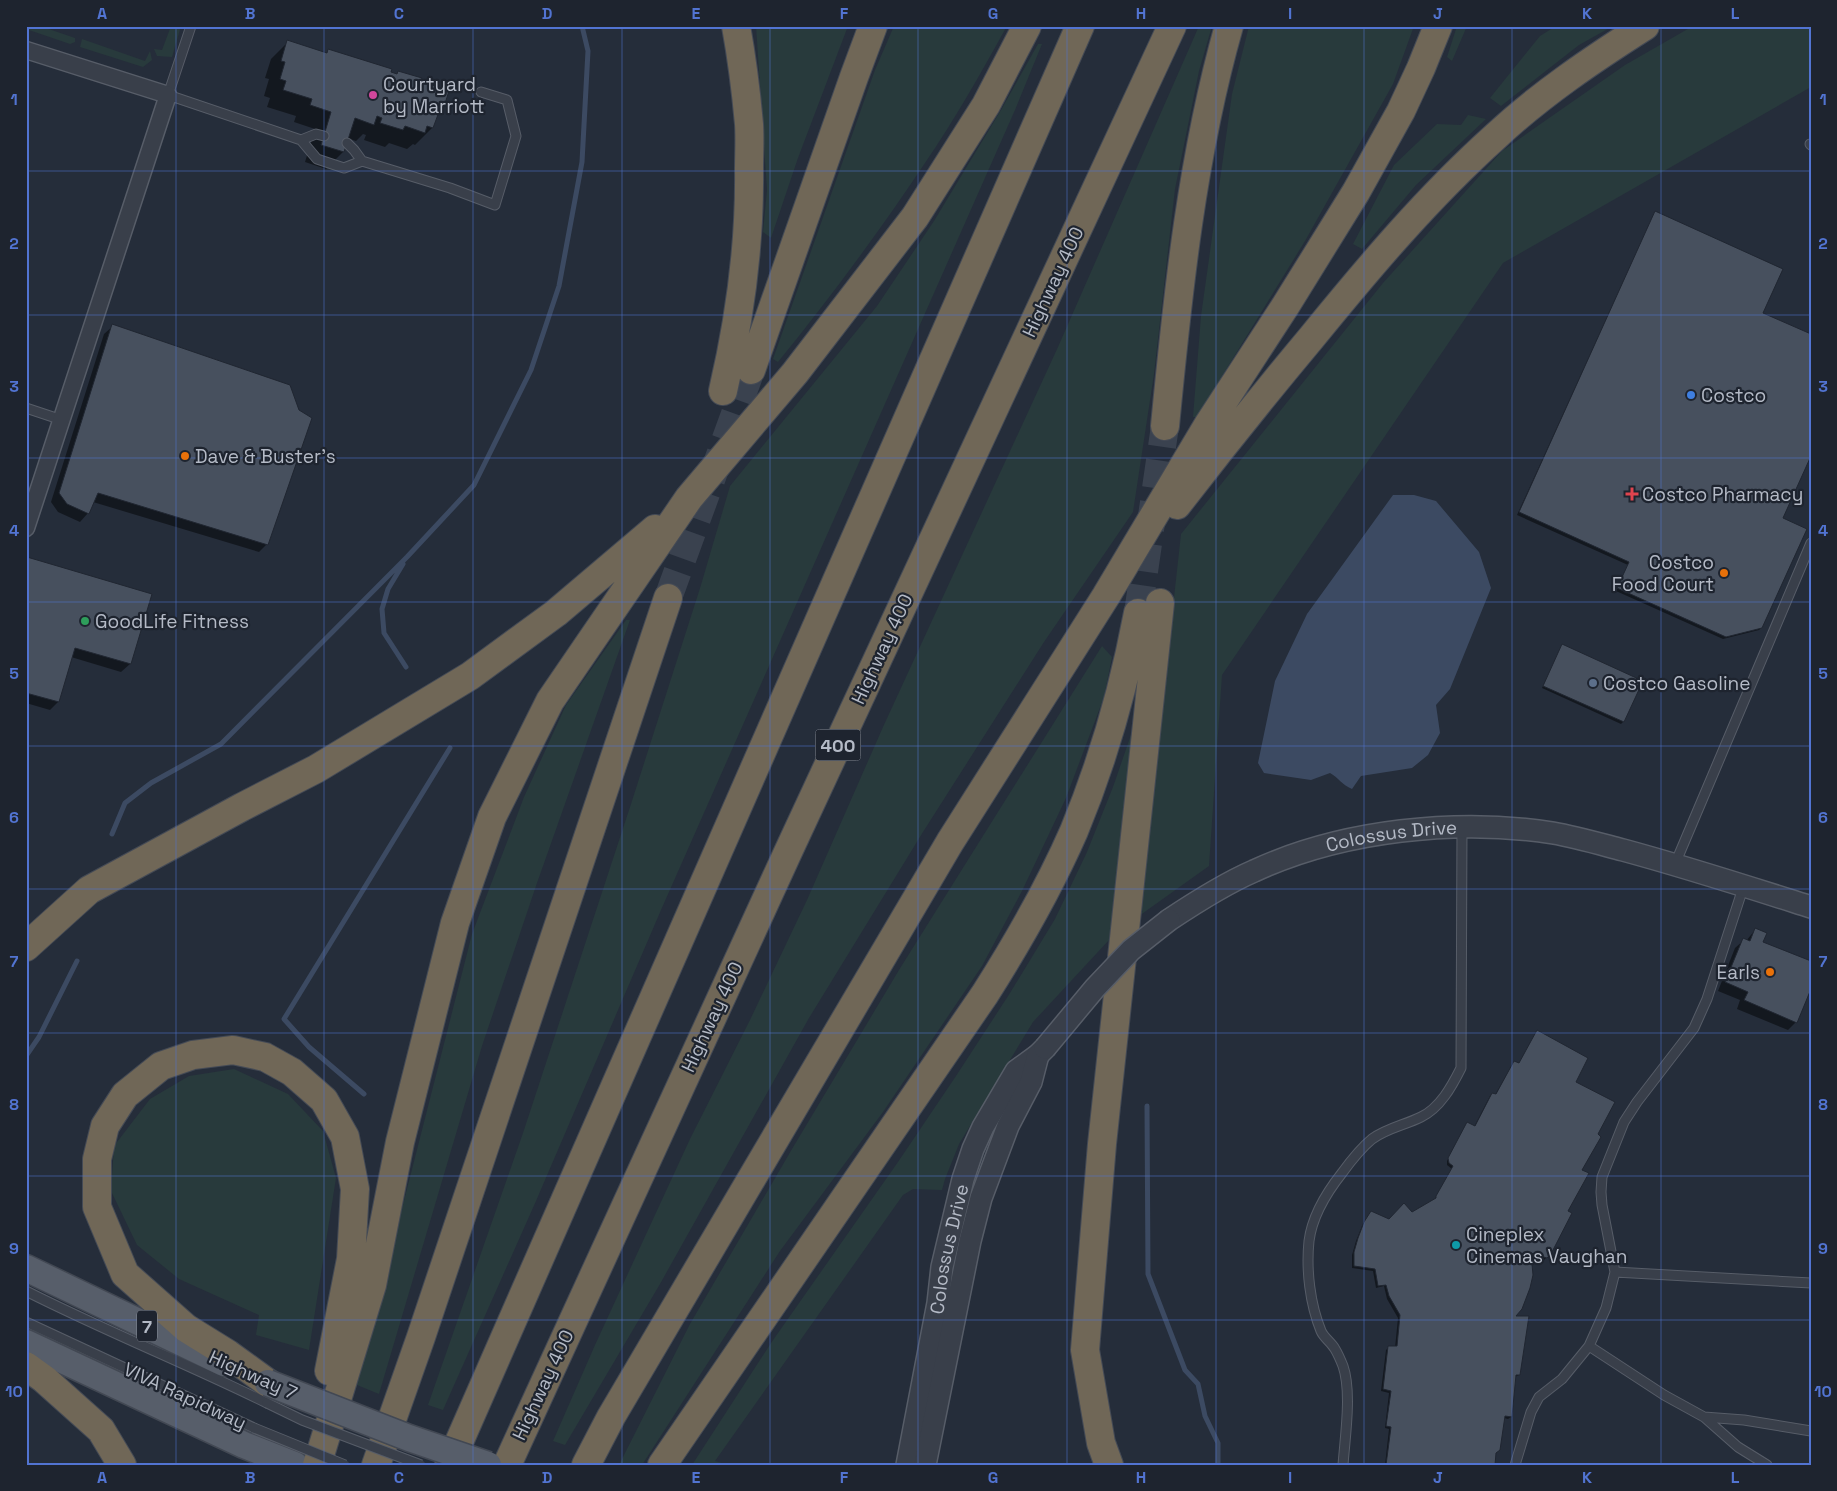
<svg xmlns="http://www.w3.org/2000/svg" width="1837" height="1491" viewBox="0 0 1837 1491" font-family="'Space Grotesk',sans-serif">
	<rect width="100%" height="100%" fill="#252d3a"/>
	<path fill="#283a3c" d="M26,26H40L75,38V42L70,44L26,29Z
		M171,26H181L172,57L157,56L154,49L162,50Z
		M756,26H848L798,158L771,238L763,232L767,190Z
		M894,26H1007C981,73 955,119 925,163C879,232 830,298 778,362L773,359L875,70Z
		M1199,26H1212L1199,71L1175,189L1154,374L1133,512L1044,642L923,832L809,1018L660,1284L565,1445L553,1441L595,1345L690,1139L750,1020L807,900L883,727L1058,347Z
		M1249,26H1414L1393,84L1305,241L1197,417H1193L1201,316L1232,94Z
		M1457,26H1467L1452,61L1447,57Z
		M1556,26H1613L1579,45L1501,106L1490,98L1540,36Z
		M1693,26H1811V87L1503,263L1222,675L1209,866L1139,916L1181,534L1383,283L1502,151L1625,65Z
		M82,39L145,61L150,51L152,60L143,67L80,47Z
		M1038,44H1042L1015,110L661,910L536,1201L443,1410L428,1405L523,1133L631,804L701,585L730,486L877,306L934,221L1001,110Z
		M1468,115L1486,119L1416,185L1362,249L1353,244L1394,165L1437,124L1461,125Z
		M626,620H630L537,883L482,1046L379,1394L357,1385L472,934L524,797L566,705Z
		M1102,646L1112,657L1104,697L1066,798L1022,891L982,966L883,1112L780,1251L642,1465H619L690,1324L792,1149L899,970Z
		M1134,726L1117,903L1109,940L1033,1022L959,1144L945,1179L942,1190L913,1189L903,1195L715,1461L729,1465H692L771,1343L898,1162L956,1076L1010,993L1055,919L1087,852L1113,787Z
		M234,1069L288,1094L323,1131L336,1178L309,1350L256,1335L259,1315L179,1279L137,1245L111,1191L114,1146L150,1099L189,1076Z"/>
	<path fill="#3c4a62" d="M1393,495H1414L1436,501L1479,552L1491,588L1450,689L1436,705L1440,733L1428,755L1412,768L1361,776L1352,789C1342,785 1339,778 1330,773L1311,780L1264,773L1258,763L1275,681L1307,614Z"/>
	<path fill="#0007" d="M288,42L325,54L328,51L396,75L399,72L419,82L441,112L435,118L432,128L415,145L413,144L407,149L389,143L385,147L364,140L366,135L363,134L356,141L347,138L343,152L326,169L305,162L315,129L294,122L296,116L267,107L270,98L264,96L269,79L265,78L271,59Z
		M1655,212L1761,313V628L1759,630L1723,639L1616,591L1628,565L1517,515Z
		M113,326L267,544L259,552L93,502L88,513L80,522L58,512L51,502L104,334Z
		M28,558L150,594L130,664L121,672L71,657L58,702L50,710L26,703V560Z
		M1562,646L1623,722L1621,724L1542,688Z
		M1755,930L1762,943L1811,962V997L1807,995L1796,1022L1788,1030L1737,1009L1740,1000L1718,991L1735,948L1744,940L1746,941Z
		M1512,1065L1574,1083L1580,1170L1550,1254L1544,1260L1530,1256L1513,1317L1519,1375L1515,1377L1511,1417L1508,1419L1504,1418L1495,1453L1494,1465H1385L1389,1429L1385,1428L1389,1393L1381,1391L1386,1350L1389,1347L1395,1348L1398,1318L1387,1299L1384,1286L1376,1288L1373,1271L1352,1268V1255L1356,1241L1362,1226L1369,1215L1389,1221L1412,1213L1434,1201L1452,1169L1447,1165V1161L1465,1126L1474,1127L1490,1096L1492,1094L1495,1095Z"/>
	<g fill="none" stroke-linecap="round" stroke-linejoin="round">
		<path stroke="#3c4a62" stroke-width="5" d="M403,564L388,589L382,609L384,633L406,667
			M112,834L125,803L151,783L221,744L407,557L474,485L531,370L559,286L582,162L588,51L582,26
			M26,1056L39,1037L77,961
			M364,1094L309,1047L284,1019L450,748
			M1147,1106L1148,1274L1185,1370L1198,1384L1205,1416L1218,1443V1465"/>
	</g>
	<path fill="#47505e" stroke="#202631" d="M287,40L327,53L328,49L392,69L391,72L397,74L398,71L422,78L421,81L449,91L442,113L439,112L433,128L427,126L425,133L405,126L403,130L380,123L382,118L377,116L374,125L355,118L344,152L321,145L331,112L310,105L312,99L283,90L286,81L280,79L285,62L281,61Z
		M1655,211L1783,269L1763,313L1811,334V456L1783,518L1807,529L1762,628L1726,637L1617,588L1629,562L1519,512Z
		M112,324L290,385L299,410L312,418L268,545L98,493L89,514L67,504L59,493Z
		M27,557L152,594L131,664L75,648L59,702L26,693Z
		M1562,644L1643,681L1624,722L1543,686Z
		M1755,928L1767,933L1763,942L1811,961V989L1797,1023L1744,1000L1748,992L1725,982L1743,938L1750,941Z
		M1537,1030L1588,1058L1576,1082L1615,1102L1598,1134L1601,1137L1582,1170L1589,1173L1568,1211L1572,1213L1551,1254L1547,1258L1531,1253L1533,1275L1530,1288L1522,1309L1516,1316H1529L1520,1375H1516L1512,1417L1505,1416L1500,1450L1496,1453L1495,1465H1386L1391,1427L1386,1426L1391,1391L1383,1389L1388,1346H1397L1400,1315L1389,1296L1386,1285L1378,1286L1375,1269L1354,1266V1252L1358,1238L1364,1222L1371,1211L1389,1219L1404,1203L1412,1212L1436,1198V1196L1453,1166L1449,1163L1448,1158L1467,1122L1475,1126L1492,1093L1496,1094L1514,1061L1519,1063Z"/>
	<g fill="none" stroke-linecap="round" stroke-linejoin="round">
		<path stroke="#3a424f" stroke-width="28" stroke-dasharray="28 14" stroke-linecap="butt" d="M668,598L751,370
			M1138,613L1165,426"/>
		<g stroke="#575d68" stroke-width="11">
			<path id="service" d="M191,26L168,95L301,140L317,159L344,168L362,161L450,188L495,205L516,136L507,100L481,92
				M301,140L316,134L324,136
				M347,143L354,150L362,161
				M1810,144L1811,145
				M26,408L62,420
				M1675,864L1811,543
				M1615,1272L1811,1283
				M26,1291C105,1331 188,1364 267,1403
				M26,1322L254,1428
				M1589,1346L1664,1395L1704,1417L1738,1447L1767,1465
				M1704,1417L1744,1420L1811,1431
				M1343,1465C1345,1437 1352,1392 1343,1366C1341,1361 1338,1354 1335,1349C1331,1342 1324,1338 1321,1331C1310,1304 1306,1270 1309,1241C1312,1217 1327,1192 1342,1173C1350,1162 1361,1148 1372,1139C1387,1128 1405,1125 1421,1117C1440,1108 1452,1086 1461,1068L1462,826
				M1515,1465L1531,1412L1539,1397L1562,1379L1589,1346L1606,1308L1615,1272L1602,1205L1601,1192L1602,1177L1624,1122L1637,1102L1694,1028L1707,999L1744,885"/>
		</g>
		<g stroke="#575d68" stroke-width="19">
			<path id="minor" d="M26,50L168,95L26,528"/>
		</g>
		<g stroke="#575d68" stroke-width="24">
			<g id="tertiary">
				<path id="s1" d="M1169,920C1196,902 1224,884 1254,871C1342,830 1458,818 1553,833C1576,837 1600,844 1623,850C1686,867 1748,887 1811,907"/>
				<path id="s2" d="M907,1465L938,1303L942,1267L963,1179L973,1149L983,1127L1016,1071L1038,1055L1045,1048"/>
				<path d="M925,1465L970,1241L981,1198L1008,1126L1031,1082L1038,1055"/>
			</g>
		</g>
		<g stroke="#424853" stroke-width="29">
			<path id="primary" d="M26,1268L224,1363
				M26,1343L244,1445L295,1465"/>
		</g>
		<g stroke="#444a55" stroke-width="30">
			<path id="motorway" d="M751,370L854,77L873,26
				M723,391C740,318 750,245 749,170C749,155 750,139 749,124C746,91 742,59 736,26
				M1165,426C1178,291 1192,156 1229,26
				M1177,505C1221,448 1266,392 1312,337C1369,267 1428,197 1496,136C1541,94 1593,59 1645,26
				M26,947L89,890L242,807L316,769L470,676L556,613L655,529
				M26,1366L44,1379L101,1430L122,1465
				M268,1383L228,1354L186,1328L125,1274L97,1207V1159L105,1126L125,1095L161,1066L193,1055L233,1050L265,1057L292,1072L324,1100L345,1137L355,1189L351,1259L329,1371
				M317,1465L372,1285L400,1142L455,923L492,817L550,701L591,641L689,498L795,373L915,217L986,105L1027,26
				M376,1465L421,1337L668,598
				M449,1465L1080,26
				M507,1465L788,852L1172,26
				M586,1465L611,1417L950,842L1106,596L1208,425L1286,305L1356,192L1401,111L1421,68L1438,26
				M662,1465L985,994C1018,942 1049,888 1074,831C1103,761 1124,687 1138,613
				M1109,1465L1101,1443L1085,1350L1102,1144L1160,603"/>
		</g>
		<use href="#service" stroke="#393f4a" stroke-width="9"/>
		<use href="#minor" stroke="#393f4a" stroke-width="16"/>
		<use href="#tertiary" stroke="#393f4a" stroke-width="21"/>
		<use href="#primary" stroke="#575e6a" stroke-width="26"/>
		<use href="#motorway" stroke="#706757" stroke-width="28"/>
		<g stroke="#575d68" stroke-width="11" stroke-linecap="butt">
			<path id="service-bridge" d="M267,1403L302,1420L421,1465
				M254,1428L345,1465"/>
		</g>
		<g stroke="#575d68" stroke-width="24" stroke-linecap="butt">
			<path id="tertiary-bridge" d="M1045,1048L1095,988L1131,950L1169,920"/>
		</g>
		<g stroke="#424853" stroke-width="29" stroke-linecap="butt">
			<path id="primary-bridge" d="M268,1383L409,1438L488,1465"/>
		</g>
		<use href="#service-bridge" stroke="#393f4a" stroke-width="9"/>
		<use href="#tertiary-bridge" stroke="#393f4a" stroke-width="21"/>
		<use href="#primary-bridge" stroke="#575e6a" stroke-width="26"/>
	</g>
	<path fill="none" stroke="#5274d2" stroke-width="1" stroke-opacity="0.55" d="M176,26V1465M324,26V1465M473,26V1465M622,26V1465M770,26V1465M918,26V1465M1067,26V1465M1216,26V1465M1364,26V1465M1512,26V1465M1661,26V1465M26,171H1811M26,315H1811M26,458H1811M26,602H1811M26,746H1811M26,889H1811M26,1033H1811M26,1176H1811M26,1320H1811"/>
	<circle fill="#d1479c" stroke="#1e242f" stroke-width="2" cx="373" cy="95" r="5"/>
	<circle fill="#3f7fe0" stroke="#1e242f" stroke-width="2" cx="1691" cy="395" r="5"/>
	<g fill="#e8710a" stroke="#1e242f" stroke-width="2">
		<circle cx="185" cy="456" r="5"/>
		<circle cx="1724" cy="573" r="5"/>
		<circle cx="1770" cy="972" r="5"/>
	</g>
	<path fill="#e0444e" stroke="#1e242f" stroke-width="2" d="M1629.5 486.5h5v5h5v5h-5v5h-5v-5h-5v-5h5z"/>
	<circle fill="#2e9e5b" stroke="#1e242f" stroke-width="2" cx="85" cy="621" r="5"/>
	<circle fill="#5c6f8a" stroke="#1e242f" stroke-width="2" cx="1593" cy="683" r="5"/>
	<circle fill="#0f9aa8" stroke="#1e242f" stroke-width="2" cx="1456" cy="1245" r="5"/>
	<g text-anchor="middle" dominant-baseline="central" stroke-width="4.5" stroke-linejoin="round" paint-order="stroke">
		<g fill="#1e242f" stroke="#878d99" stroke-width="1">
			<rect x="815.5" y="729.5" width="45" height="31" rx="4"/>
			<rect x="137" y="1310.5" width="20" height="31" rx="4"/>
		</g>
		<g font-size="18" font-weight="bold" fill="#b4bac6">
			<text x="838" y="745">400</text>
			<text x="147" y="1326">7</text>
		</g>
		<g font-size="19" fill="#b4bac6" stroke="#1e242f" text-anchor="start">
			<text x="383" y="84">Courtyard<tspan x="383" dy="22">by Marriott</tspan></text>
			<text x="1701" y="395">Costco</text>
			<text x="195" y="456">Dave &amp; Buster's</text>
			<text x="1642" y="494">Costco Pharmacy</text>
			<text x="1714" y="562" text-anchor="end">Costco<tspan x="1714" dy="22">Food Court</tspan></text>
			<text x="95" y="621">GoodLife Fitness</text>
			<text x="1603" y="683">Costco Gasoline</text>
			<text x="1760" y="972" text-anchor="end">Earls</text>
			<text x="1466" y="1234">Cineplex<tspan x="1466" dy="22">Cinemas Vaughan</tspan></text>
		</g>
		<g font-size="19" fill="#b4bac6" stroke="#1e242f">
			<text transform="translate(1053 282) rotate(-65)">Highway 400</text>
			<text transform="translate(882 649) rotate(-65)">Highway 400</text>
			<text stroke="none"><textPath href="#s1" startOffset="241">Colossus Drive</textPath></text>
			<text transform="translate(712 1017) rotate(-65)">Highway 400</text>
			<text stroke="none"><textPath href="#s2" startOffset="220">Colossus Drive</textPath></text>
			<text transform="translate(253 1375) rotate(24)">Highway 7</text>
			<text transform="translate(543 1385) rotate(-65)">Highway 400</text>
			<text transform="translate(185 1396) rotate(25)">VIVA Rapidway</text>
		</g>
	</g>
	<rect width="1837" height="1491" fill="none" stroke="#1e242f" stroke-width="55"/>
	<rect x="28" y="28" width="1782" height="1436" fill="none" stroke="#5274d2" stroke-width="2"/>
	<g font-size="16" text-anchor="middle" font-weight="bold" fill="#5274d2">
		<text x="102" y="19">A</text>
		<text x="250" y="19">B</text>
		<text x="399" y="19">C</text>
		<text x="547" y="19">D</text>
		<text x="696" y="19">E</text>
		<text x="844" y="19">F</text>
		<text x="993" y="19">G</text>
		<text x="1141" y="19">H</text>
		<text x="1290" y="19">I</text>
		<text x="1438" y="19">J</text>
		<text x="1587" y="19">K</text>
		<text x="1735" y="19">L</text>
		<text x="14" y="105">1</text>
		<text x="1823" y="105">1</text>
		<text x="14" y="249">2</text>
		<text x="1823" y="249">2</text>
		<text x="14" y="392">3</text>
		<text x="1823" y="392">3</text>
		<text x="14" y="536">4</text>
		<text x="1823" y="536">4</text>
		<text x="14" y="679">5</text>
		<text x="1823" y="679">5</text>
		<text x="14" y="823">6</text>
		<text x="1823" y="823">6</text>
		<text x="14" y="967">7</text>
		<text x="1823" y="967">7</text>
		<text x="14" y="1110">8</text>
		<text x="1823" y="1110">8</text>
		<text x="14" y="1254">9</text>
		<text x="1823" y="1254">9</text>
		<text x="14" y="1397">10</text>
		<text x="1823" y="1397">10</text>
		<text x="102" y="1483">A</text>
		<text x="250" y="1483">B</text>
		<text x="399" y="1483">C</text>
		<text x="547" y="1483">D</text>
		<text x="696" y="1483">E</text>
		<text x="844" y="1483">F</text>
		<text x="993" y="1483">G</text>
		<text x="1141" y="1483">H</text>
		<text x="1290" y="1483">I</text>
		<text x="1438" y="1483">J</text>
		<text x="1587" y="1483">K</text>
		<text x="1735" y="1483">L</text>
	</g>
</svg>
